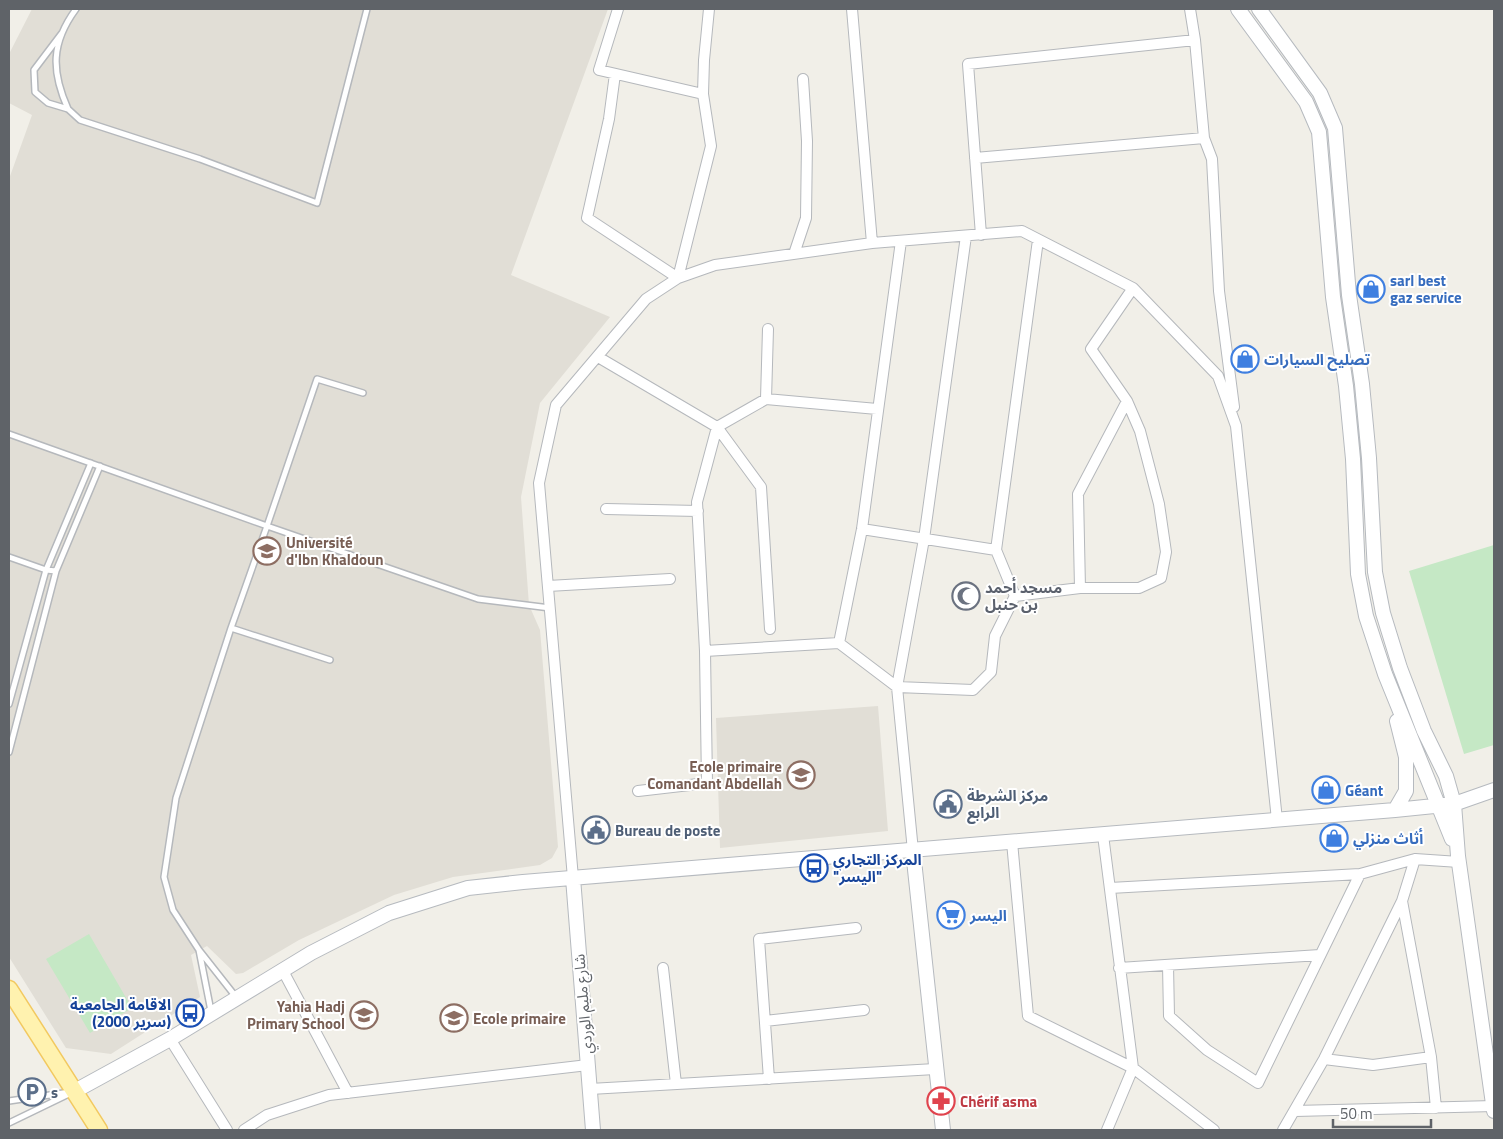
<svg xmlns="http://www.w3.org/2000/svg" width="1503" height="1139" viewBox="0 0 1503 1139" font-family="'Titillium Web','Noto Sans Arabic',sans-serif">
	<rect width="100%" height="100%" fill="#f1efe8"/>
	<path fill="#e1ded6" d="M32,9H608L511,275L610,317L540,403L521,497L529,605L540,630L558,847L552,858L540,865L453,877L394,895L299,940L243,973L236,974L207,946L191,955L200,997L111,1054L66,1048L9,957V179L32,115L9,103V54Z
		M878,706L888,831L720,848L716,718Z"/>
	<path fill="#c5e8c5" d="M1494,545V745L1464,754L1409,571Z
		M89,934L132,1008L90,1033L46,959Z"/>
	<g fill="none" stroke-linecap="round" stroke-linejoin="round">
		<g stroke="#b5b8bc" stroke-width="8">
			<path id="lane" d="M62,33L34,70L35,92L48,103L68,109L80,120L200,159L317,203L367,9
				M68,109C51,71 51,43 76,9
				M9,434L267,526L317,379L363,393
				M9,557L46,570L56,571
				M231,628L330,660
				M9,704L46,570L91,463
				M9,752L56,571L100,466
				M199,950L173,910L164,877L176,798L231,628L267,526L478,599L550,608
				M211,1011L199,950L236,997
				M9,1101L70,1092
				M9,1123L73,1092"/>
		</g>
		<g stroke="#b5b8bc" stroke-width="12">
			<path id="street" d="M618,9L599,70L703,94
				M852,9L872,243
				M1190,9L1195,40L1204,138L1212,159L1219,291L1234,407
				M615,74L609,119L587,218L678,278L711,146L703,94L704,60L709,9
				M975,158L1204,138
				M981,235L968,64L1195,40
				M794,254L806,218L807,141L803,79
				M598,357L717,427L761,487L770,629
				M766,399L768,329
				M606,509L698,511
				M996,550L1038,240
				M548,586L670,579
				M1080,588L1078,494L1127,401
				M1015,596L1080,588H1139L1161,578L1166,552L1159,504L1140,431L1127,401L1091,349L1133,288
				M839,643L862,529L901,241
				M705,651L839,643L897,687L973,690L991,672L995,636L1015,596L996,550L862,529
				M638,791L707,783L705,651L697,502L717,427L766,399L877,409
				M1103,835L1133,1068L1214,1130
				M1012,842L1028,1016L1133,1068L1107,1130
				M913,851L897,687L924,539L966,236
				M573,878L539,483L556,405L646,299L678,278L715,265L872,243L1022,231L1133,288L1218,376L1236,426L1277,820
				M1110,888L1360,874
				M1402,901L1431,1057L1436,1108
				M1168,965L1169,1016L1207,1050L1258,1083L1360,874L1415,859L1459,862
				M663,968L676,1084
				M1119,968L1320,955
				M282,969L348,1093
				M765,1021L864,1010
				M170,1039L227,1130
				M1324,1059L1373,1065L1431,1057
				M769,1079L759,939L856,928
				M590,1089L935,1069
				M1295,1111L1494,1106
				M244,1130L267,1115L329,1095L588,1065
				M1283,1130L1324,1059L1402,901L1415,859"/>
		</g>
		<g stroke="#b6babf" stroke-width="16">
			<path id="secondary" d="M1238,9L1306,102L1319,132L1333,297L1346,386L1353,459L1358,574L1366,616L1385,674L1452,839
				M1259,9L1320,93L1335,128L1349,295L1362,384L1369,458L1375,572L1383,613L1400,668L1424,731L1446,776L1454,804L1458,856L1494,1111
				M1395,810L1406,791V757L1397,721
				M913,851L943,1130
				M573,878L593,1130
				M75,1091L170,1039L311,953L389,913L468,888L523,882L1395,810L1454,804L1494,790"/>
		</g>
		<g stroke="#f2c960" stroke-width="19">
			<path id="primary" d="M9,989L99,1130"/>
		</g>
		<use href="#lane" stroke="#fff" stroke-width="5"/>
		<use href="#street" stroke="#fff" stroke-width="10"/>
		<use href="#secondary" stroke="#fff" stroke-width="14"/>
		<use href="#primary" stroke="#fff2af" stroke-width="16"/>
	</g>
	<defs>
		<g id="shop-ring" transform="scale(1.4375)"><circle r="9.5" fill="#fff" stroke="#3f7fe0" stroke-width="1.5"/><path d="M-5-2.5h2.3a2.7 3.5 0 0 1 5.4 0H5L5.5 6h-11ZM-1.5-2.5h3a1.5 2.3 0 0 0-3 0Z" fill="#3f7fe0"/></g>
		<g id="university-ring" transform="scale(1.4375)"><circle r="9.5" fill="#fff" stroke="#8d6e63" stroke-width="1.5"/><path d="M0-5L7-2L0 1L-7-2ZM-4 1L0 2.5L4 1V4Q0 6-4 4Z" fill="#8d6e63"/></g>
		<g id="mosque-ring" transform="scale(1.4375)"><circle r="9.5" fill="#fff" stroke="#6b7280" stroke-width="1.5"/><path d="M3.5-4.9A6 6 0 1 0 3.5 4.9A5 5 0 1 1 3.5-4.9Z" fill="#6b7280"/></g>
		<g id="school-ring" transform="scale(1.4375)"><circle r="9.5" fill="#fff" stroke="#8d6e63" stroke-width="1.5"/><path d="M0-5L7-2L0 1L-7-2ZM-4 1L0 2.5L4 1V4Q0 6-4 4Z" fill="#8d6e63"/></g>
		<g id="civic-ring" transform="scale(1.4375)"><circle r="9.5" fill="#fff" stroke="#5c6f8a" stroke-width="1.5"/><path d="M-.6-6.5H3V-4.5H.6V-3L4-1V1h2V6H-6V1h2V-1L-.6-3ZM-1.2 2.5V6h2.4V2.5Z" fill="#5c6f8a"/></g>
		<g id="bus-ring" transform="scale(1.4375)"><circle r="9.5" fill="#fff" stroke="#1a4fb4" stroke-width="1.5"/><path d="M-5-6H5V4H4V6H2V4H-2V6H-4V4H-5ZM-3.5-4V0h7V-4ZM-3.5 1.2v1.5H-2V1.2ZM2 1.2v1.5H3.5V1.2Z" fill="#1a4fb4"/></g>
		<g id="supermarket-ring" transform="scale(1.4375)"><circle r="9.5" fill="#fff" stroke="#3f7fe0" stroke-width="1.5"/><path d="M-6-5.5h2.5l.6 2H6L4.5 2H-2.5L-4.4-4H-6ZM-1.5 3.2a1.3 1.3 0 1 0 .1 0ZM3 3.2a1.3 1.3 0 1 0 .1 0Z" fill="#3f7fe0"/></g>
		<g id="parking-ring" transform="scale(1.4375)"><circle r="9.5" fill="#fff" stroke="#5c6f8a" stroke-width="1.5"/><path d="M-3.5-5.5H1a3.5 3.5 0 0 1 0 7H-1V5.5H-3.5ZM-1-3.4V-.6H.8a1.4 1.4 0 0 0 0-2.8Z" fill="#5c6f8a"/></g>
		<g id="pharmacy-ring" transform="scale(1.4375)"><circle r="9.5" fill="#fff" stroke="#e0444e" stroke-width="1.5"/><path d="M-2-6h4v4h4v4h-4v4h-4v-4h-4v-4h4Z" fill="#e0444e"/></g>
	</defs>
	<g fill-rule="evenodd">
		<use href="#shop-ring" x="1371" y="289"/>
		<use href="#shop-ring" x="1245" y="359"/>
		<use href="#university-ring" x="267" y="551"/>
		<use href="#mosque-ring" x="966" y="596"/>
		<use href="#school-ring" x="801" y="775"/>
		<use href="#shop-ring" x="1326" y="790"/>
		<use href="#civic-ring" x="948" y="804"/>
		<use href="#civic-ring" x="596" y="830"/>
		<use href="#shop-ring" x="1334" y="838"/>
		<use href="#bus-ring" x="814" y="868"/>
		<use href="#supermarket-ring" x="951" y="915"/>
		<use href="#bus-ring" x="190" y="1013"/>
		<use href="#school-ring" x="364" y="1015"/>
		<use href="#school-ring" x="454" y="1018"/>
		<use href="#parking-ring" x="32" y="1092"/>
		<use href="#pharmacy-ring" x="941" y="1101"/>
	</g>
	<g text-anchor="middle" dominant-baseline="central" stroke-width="4" stroke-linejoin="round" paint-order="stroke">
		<g font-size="15" font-weight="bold" fill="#366cbe" stroke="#fff" text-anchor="start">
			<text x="1390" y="280">sarl best<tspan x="1390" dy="17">gaz service</tspan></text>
			<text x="1264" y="359">تصليح السيارات</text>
			<text x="1345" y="790">Géant</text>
			<text x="1353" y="838">أثاث منزلي</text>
			<text x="970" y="915">اليسر</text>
		</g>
		<g font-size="15" font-weight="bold" fill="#785e54" stroke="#fff" text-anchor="start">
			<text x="286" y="542">Université<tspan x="286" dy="17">d'Ibn Khaldoun</tspan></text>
			<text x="782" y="766" text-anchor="end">Ecole primaire<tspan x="782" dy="17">Comandant Abdellah</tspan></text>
			<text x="345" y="1006" text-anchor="end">Yahia Hadj<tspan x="345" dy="17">Primary School</tspan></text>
			<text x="473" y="1018">Ecole primaire</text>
		</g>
		<g font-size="15" font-weight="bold" fill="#5b616d" stroke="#fff" text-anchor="start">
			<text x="985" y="587">مسجد أحمد<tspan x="985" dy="17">بن حنبل</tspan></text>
		</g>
		<g font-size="15" font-weight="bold" fill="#4e5e75" stroke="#fff" text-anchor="start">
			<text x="967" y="795">مركز الشرطة<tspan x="967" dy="17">الرابع</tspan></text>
			<text x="615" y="830">Bureau de poste</text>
			<text x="51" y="1092">s</text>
		</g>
		<g font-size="15" font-weight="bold" fill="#164399" stroke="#fff" text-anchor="start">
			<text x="833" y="859">المركز التجاري<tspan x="833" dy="17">"اليسر"</tspan></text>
			<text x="171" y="1004" text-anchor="end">الاقامة الجامعية<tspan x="171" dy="17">(2000 سرير)</tspan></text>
		</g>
		<g font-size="15" fill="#5f6368" stroke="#fff">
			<text transform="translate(583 1004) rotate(-95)">شارع مليم الوردي</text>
		</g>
		<g font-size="15" font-weight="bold" fill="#be3a42" stroke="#fff" text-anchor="start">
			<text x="960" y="1101">Chérif asma</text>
		</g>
	</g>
	<rect width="1503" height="1139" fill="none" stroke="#5f6368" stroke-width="20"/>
	<path d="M1333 1119v8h98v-8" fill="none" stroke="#5f6368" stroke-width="2.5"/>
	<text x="1340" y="1119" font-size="15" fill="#5f6368" stroke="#ffffff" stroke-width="4" paint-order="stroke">50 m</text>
</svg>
